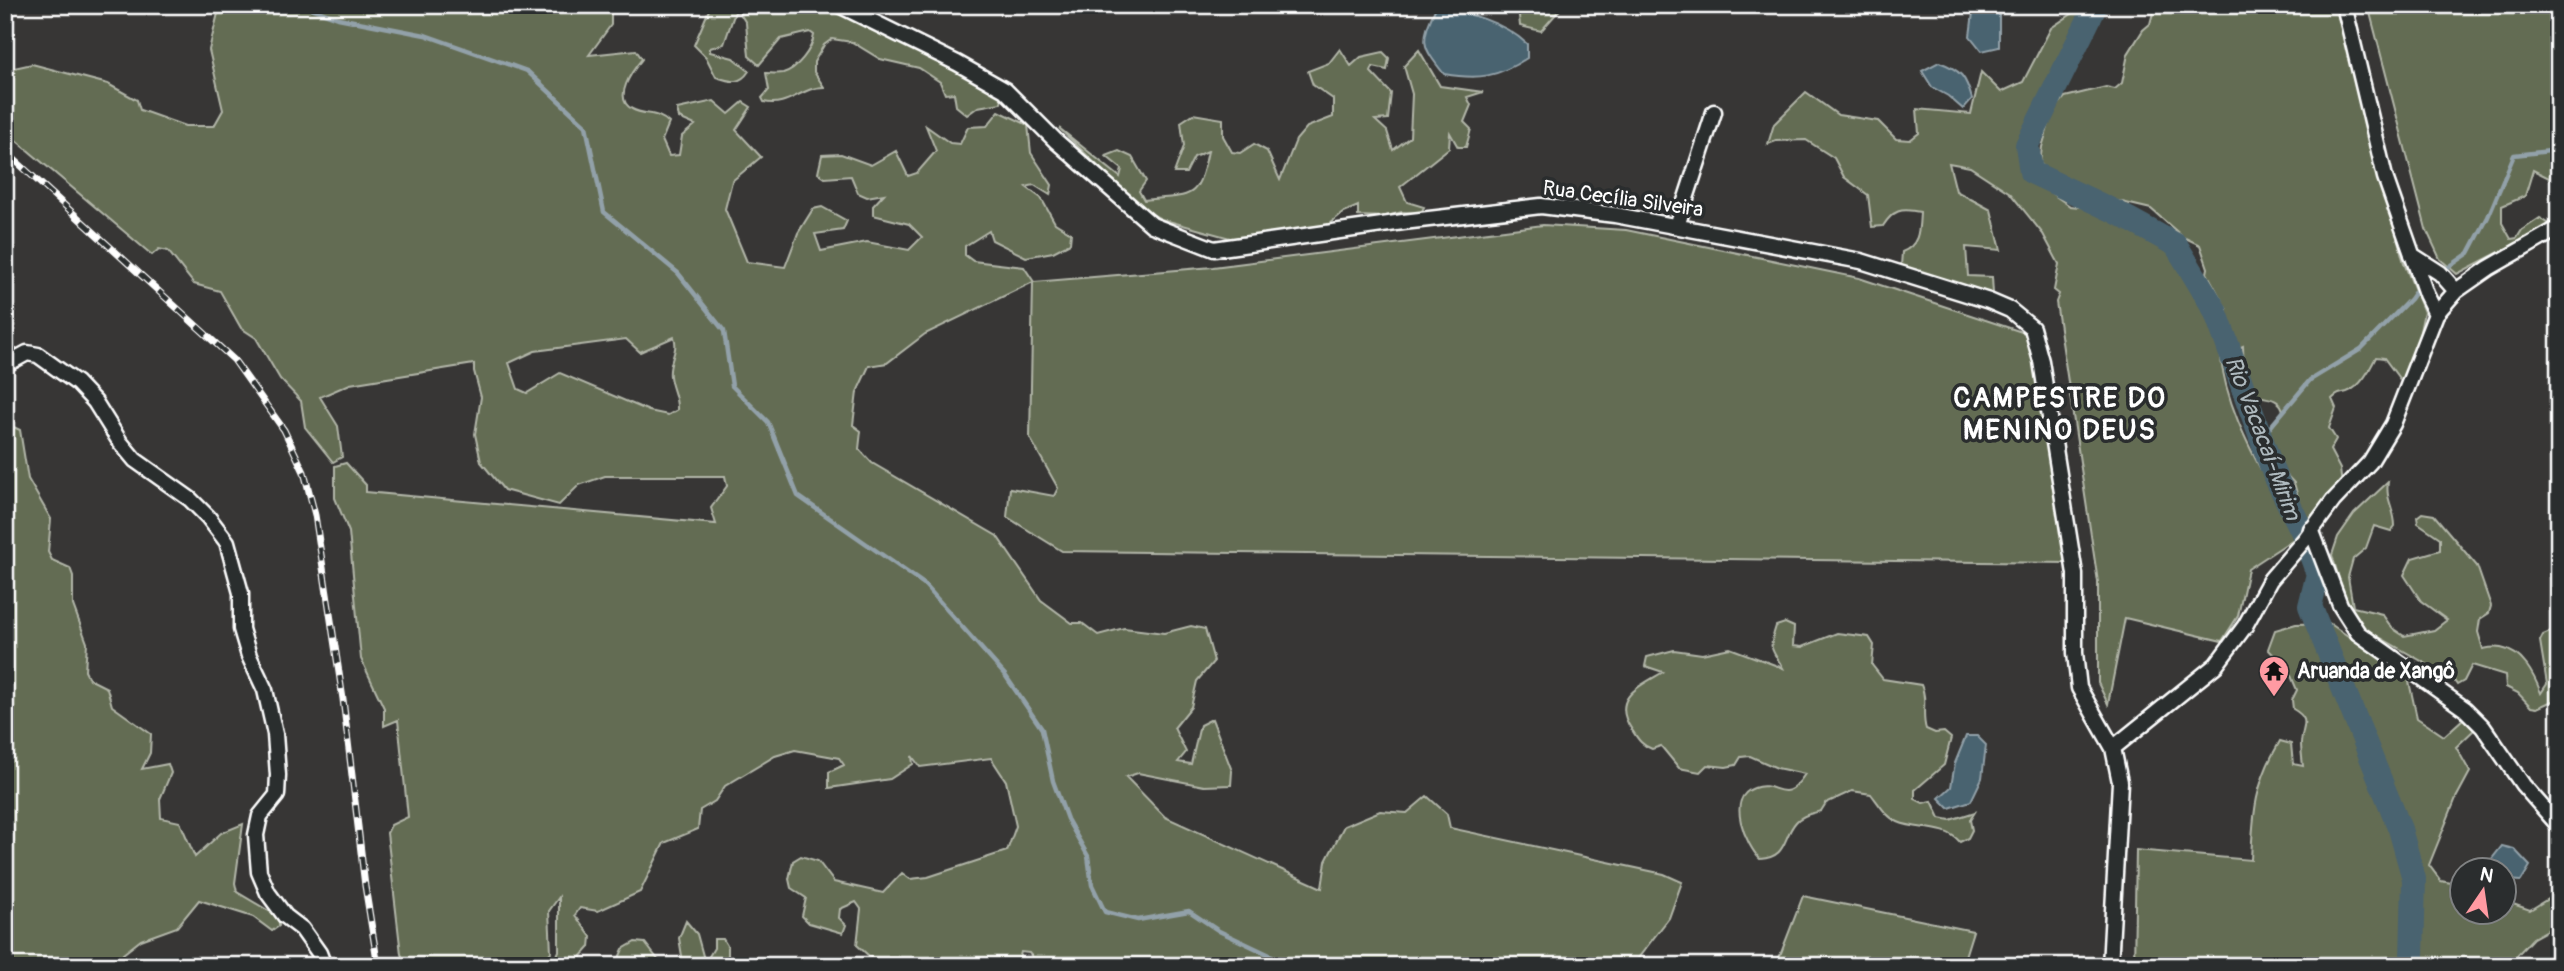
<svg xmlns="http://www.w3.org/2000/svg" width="2564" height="971" viewBox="0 0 2564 971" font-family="Pangolin,sans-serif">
	<rect width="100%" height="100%" fill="#373635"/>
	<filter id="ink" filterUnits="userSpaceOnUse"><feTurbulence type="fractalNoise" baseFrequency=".0143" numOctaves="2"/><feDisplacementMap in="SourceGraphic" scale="14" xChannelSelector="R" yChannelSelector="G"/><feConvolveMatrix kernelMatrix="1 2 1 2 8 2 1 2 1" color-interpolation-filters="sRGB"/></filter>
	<g filter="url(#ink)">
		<path fill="#646c53" stroke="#b2b6a9" stroke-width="2" fill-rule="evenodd" d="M215,5H611V25L589,55L636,50L642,59C633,70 612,98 632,109C645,116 658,111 669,123L662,140L669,156L679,155L682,136L695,125L679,118L677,109L714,101L729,114L743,102L751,107L736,130L761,157L732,181L725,209L747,262L785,267L798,233L813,209L822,207L847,221L843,230L815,234L821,251L867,242L909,250L922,237L909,224L873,215V206L884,194L867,197L858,193L851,176L825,178L818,173L822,155L841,154L871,165L896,151L908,176L917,173L936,151L926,126L950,143L960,144L968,127L987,126L999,111L1028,125L1031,153L1052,185L1050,195L1034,185L1026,187L1041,198L1055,223L1071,233L1070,243L1053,252L1026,257L992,240L989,231L965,246V255L973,261L1024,267L1034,282L1213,267L1543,225L1626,230L1859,278L2028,334L2069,563L1062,551L1007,517L1010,488L1054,496L1058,488L1030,438L1033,282L925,334L887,363L869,366L857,392L853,425L861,431L859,449L872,463L997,536L1041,600L1072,623H1082L1098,635L1124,628L1164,633L1191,626L1205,629L1214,661L1197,681L1191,707L1174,728L1186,752L1178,762L1191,764L1200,725L1212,719L1232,771L1231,785L1204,786L1138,773L1126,777L1165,817L1322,888L1326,861L1344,826L1380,811L1407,813L1427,796L1447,814L1450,828L1664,874L1682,882L1669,918L1632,966H1040L1029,953L1021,952L1017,966H880L857,945L861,909L856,902L840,909L839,918L846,925L843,933L809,923L802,916L806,898L791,888L789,879L793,861L801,856L818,861L834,882L883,893L902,873L910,879L928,877L1007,851L1016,826L1006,781L991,758L920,767L912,756L913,764L890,779L829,788V772L844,765L839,758L795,750L775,756L725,786L715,801L700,810L698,829L664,843L640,892L598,911L580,908L575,915L591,937L590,947L573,966H552L559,951V897L549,911L551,952L539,966H406L401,954L387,833L391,825L408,817L398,720L384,726V708L361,659L349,532L335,498V466L346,463L366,485V492L716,524L711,508L727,486L725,476H605L579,485L559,505L504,490L481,462L475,434L481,397L474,371V364L350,384L320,397L338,426L342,457L333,462L305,427L301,401L280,379L256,338L241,328L220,291L194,284L168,251L159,249L152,255L5,131V70L32,64L108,84L137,100L140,110L185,126H214L223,110L209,50L218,13ZM674,337C679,351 668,362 670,376C671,388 678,397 677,410L668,415L649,411L560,373L527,393L518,389L509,363L535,351L626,339L640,352Z
			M711,5H824L995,91L1002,98L1001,103L978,107L967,115L956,106L954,93L945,94L940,82L919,68L880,59L852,42L832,39L824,45L814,62V72L824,87C802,87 787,108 764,102L762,98L769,90L766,73C770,73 778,74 783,73C797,69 812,50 814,35L810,32L781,39L759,65L749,56L746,23L739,12H735L724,44L710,48V52L733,58L749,71C740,85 731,82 716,77L706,57L694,45Z
			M1524,5H1564L1541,31L1520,26L1519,16Z
			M2079,5H2108L2064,74L2023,163L2028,177L2070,206L2109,210L2185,252L2222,315C2216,328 2219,338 2220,352C2227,421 2268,477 2295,538L2248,569L2238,616L2222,641L2125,618L2108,704L2098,683V582L2056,302L2059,294L2054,290L2059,264L2043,234L2010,193L1970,167L1949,163L1956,191L1991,210L2001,250L1966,247L1968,276L1992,277L1993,294L1901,266L1902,252C1920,245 1919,229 1920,212C1901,208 1893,210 1883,226L1872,227L1868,195L1844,177L1834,158L1806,140L1776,141L1768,144L1774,124L1806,92L1838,115L1878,121L1896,139L1910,140L1919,133L1917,109L1971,114L1981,72L2001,92L2023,82L2051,28L2082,7Z
			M2155,5H2335L2404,263L2424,312L2415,356L2401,381L2384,358L2376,357C2370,369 2361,387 2347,392C2340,394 2338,393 2332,399L2336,408L2329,428L2336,439L2330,450L2340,469L2342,486L2305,522L2294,483L2277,465L2268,443L2267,433L2283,412C2282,399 2268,398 2258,396L2244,376L2243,346L2233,350L2226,337L2227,310L2207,273L2208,268L2200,245L2183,237L2151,209L2088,194L2057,180L2040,163L2042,147L2053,111L2065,97L2106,87L2115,89L2122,83L2128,54L2143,30L2150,24Z
			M2368,5H2559V183L2533,170L2525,196L2502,206V223L2511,239L2517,238L2522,230L2540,218L2551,225L2457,274L2440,259L2426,229Z
			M1340,49L1351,66L1361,57L1383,52L1389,58L1387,70L1373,67L1371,72L1391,93L1388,119L1375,120L1387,131L1393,150L1410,137L1412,94L1404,66L1419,50L1440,86L1483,92L1467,97L1471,105L1464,122L1471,129L1466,147H1458L1450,133L1449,148L1400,187L1407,202L1424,207L1421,213L1402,212L1383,217L1358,216V206L1344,212L1325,227L1237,240L1161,219L1140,207L1059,128L1120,177L1122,169L1106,156L1119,151L1132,157L1146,181L1139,191L1144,200C1192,194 1197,203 1208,151L1194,157L1186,173H1174L1184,146L1181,122L1193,114L1223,119V136L1232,152L1240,153L1254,144L1267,151L1280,180L1296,140L1307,127L1333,117V99L1313,85L1308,71L1329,63Z
			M5,423L20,430L28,479L51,519L48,552L52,560L70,568L73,576V605L87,643L85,671L89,679L107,688L112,706L151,734L150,753L142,769L168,764L171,773L160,799L161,818L180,822L195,857L221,833L243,824L235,883L237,892L279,917V926L272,931L253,917L199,900L177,927L141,940L123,954L121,966H5Z
			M2388,482C2385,500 2395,509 2395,526L2391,531L2374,526L2366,548L2353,559L2348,577L2353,607L2382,614L2392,628L2404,636L2434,630L2447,620L2421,601L2404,575L2412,558L2440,550V538L2418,523L2417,517L2422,513L2434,515L2477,566L2491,606L2489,613L2480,619L2478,632L2483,649C2488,648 2496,647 2501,648C2523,652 2534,675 2541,693L2547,684L2540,641L2543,635L2559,628V698L2537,708L2531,707L2518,693L2506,687L2505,675L2472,665L2464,681L2457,685L2453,679L2358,625L2350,615L2332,555L2338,537L2354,514Z
			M1785,623L1794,627L1793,646L1802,647L1837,633L1869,637L1874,645L1872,665L1883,679L1921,685C1928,699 1921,714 1926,729L1935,733L1944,732L1951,738L1944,765L1915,790V799L1923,803L1932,801L1940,818L1950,820L1975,812L1970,820L1972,830L1968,838L1960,842C1945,824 1918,831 1898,822C1886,817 1879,804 1871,794L1852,791L1826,803L1821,811C1813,813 1802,815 1796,822C1782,838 1788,857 1760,859C1746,845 1725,798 1754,788C1777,779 1783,808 1805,774L1777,768L1750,756L1741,757L1736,765L1726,767L1707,765L1700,772L1679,768L1661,746L1652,749C1641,745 1638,739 1632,730C1610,698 1638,687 1663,672L1645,666L1647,657L1674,650L1702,654L1730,648L1783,668C1771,647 1768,651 1776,626Z
			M2329,623L2408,677L2417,718L2444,736L2463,719L2474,730L2456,747L2470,772L2456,798L2429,865L2441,881L2462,885V912H2504L2505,898L2513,904L2530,910L2559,892V924L2533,938L2507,966H2134L2136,850L2251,860C2253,812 2255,783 2280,741L2291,744L2293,764L2303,766C2302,758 2301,750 2301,743C2302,726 2312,720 2293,709L2292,700L2297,690L2289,671L2268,649L2275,630L2296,624Z
			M1803,896L1973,931L1962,966H1776Z
			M686,921L697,934L705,963L714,948V939H723L728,947V966H681L683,962L679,938Z
			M635,942L645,943L659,961L658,966L616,965L623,949Z"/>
		<path fill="#4a636f" stroke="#92a1a9" stroke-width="2" d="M1974,5H1999V47L1982,51L1970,36Z
			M1436,7C1468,13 1503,21 1527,44V58C1498,77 1479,80 1444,74C1421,45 1420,42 1436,7Z
			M1939,62C1961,70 1966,77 1972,99L1963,109L1948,96L1932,87L1922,71Z
			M1966,736H1977L1986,745L1982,778L1971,801L1949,808L1939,798L1951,787L1955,763Z
			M2502,846L2514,849L2530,866L2521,881L2505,880L2504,870L2490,869L2487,865Z"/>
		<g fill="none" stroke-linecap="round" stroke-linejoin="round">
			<path stroke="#92a1a9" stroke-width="4.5" d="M301,5L338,18L425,35L527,71L586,126L604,212L678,273L724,331L732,386L768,422L798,496L924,584L1005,675L1042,729L1053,781L1067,819L1088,856L1092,885L1105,912L1138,920L1189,911L1219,931L1274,957L1282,966
				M2443,271L2469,253L2488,217L2514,155L2559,150
				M2261,438L2310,380L2361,349L2410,299L2419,286"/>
			<path stroke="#4a636f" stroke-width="24" d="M2096,5L2027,145L2031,172L2116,212L2176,245L2215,310L2274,474L2302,531L2318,574L2310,606L2400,829L2414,879L2412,958L2416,966"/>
			<g stroke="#fff" stroke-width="19">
				<path id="minor" d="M839,5L957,63L1005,90L1056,141L1152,225L1214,249L1403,222L1541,206L1615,215L1861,261L1989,301L2010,310L2032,328L2041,361L2075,574V653L2079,688L2113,748L2120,782L2110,966
					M2344,5L2385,177L2426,294L2436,314
					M1677,226L1714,112
					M2412,255L2440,273L2456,291
					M5,365L27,353L38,355L77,383L95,402L120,442L135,460L190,499L208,517L227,542L241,593V629L249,656L265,690L275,734L278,775L277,795L260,816L256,835L259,872L268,893L285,916L302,929L319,953L324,966
					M2311,529L2340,605L2358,633L2465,709L2483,727L2523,785L2559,826
					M2113,748L2216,665L2245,626L2270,580L2306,538L2333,501L2370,462L2393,424L2436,314L2456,291L2489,268L2559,228"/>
			</g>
			<use href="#minor" stroke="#2a2d2e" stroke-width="14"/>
			<g stroke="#fff" stroke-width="7">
				<path id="rail" d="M5,151L234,360L284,430L304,472L315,515L343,699L365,886L378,966"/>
			</g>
			<use href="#rail" stroke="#2a2d2e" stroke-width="4.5" stroke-dasharray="13" stroke-linecap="butt"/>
		</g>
	</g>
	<defs>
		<g id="temple-pin" transform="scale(1.575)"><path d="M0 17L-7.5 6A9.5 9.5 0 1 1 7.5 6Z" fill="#ff9aa2" stroke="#2a2d2e"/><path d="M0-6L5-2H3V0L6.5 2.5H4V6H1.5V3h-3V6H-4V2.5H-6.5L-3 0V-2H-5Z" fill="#111"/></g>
	</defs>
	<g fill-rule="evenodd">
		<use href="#temple-pin" x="2274" y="671"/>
	</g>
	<g text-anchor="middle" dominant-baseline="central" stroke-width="7" stroke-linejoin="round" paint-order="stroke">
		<g font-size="21" fill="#fff" stroke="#2a2d2e">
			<text transform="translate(1623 199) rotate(8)">Rua Cecília Silveira</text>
		</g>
		<g font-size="21" font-weight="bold" fill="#fff" stroke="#2a2d2e" text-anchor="start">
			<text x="2297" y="671">Aruanda de Xangô</text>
		</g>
		<g font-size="23" font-style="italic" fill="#aeb9be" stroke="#2a2d2e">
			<text transform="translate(2263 438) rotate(69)">Rio Vacacaí-Mirim</text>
		</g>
		<g font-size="28" font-weight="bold" letter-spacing="2" fill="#fff" stroke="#2a2d2e">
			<text x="2060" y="398">CAMPESTRE DO<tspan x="2060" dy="32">MENINO DEUS</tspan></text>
		</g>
	</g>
	<rect width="2564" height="971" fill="none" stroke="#2a2d2e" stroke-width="28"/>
	<rect x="14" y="14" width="2536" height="943" fill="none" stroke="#fff" stroke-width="2.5" filter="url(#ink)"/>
	<g transform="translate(2483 891) rotate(13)"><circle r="33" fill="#2a2d2e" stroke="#7f8182" stroke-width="2"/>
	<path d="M0-5L12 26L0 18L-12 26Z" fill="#ff9aa2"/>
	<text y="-10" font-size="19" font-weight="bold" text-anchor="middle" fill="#ffffff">N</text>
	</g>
</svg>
